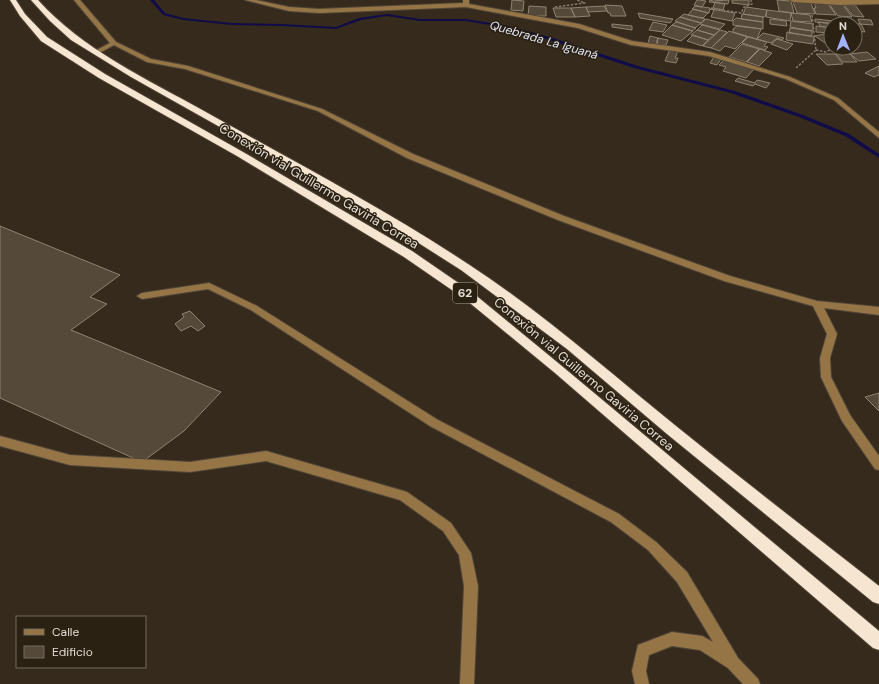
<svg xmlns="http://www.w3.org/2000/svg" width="879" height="684" viewBox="0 0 879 684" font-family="'DM Sans',sans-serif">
	<rect width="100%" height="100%" fill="#352a1b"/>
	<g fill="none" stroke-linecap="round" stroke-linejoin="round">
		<path fill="#100c49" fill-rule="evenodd" d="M150,0H154L165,13L183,18L232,23L282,24L336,27L359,18L387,14L420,19H466L508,26L553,38L638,66L735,91L803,115L849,134L879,154V158L845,136L799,117L731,93L634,68L549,40L508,28L466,21H420L387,16L361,20L336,29L282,26L232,25L183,20L163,15Z"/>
	</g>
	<path fill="#554939" stroke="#8f8271" d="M512,0L524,1L523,11L511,10Z
		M697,0H699L706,1L702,7L694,5Z
		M710,0L713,1L729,0L728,4L709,2Z
		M732,0H749V5L732,3Z
		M777,0L791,1L794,13L779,11Z
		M715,2L725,4L723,10L713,8Z
		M793,2L811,3L815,14L797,13Z
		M814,3L828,4L836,15L816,14L814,8H816Z
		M829,4L843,5L852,17L838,16Z
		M605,5L622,6L626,16H611L610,13H608Z
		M844,5H855L864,17L853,16Z
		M529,6L546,7V16H528Z
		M604,6L607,11L588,12L586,7Z
		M695,6L710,8L709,13L692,9Z
		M586,7L590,16L575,17L571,8Z
		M746,7L767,10L765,17L743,14Z
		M553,8H571L575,17H556Z
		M693,9L708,13L703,18L688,15Z
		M710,9L735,13L732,21L711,17L714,10Z
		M767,10L791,13L790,21L766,17Z
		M638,13L673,19L670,23L640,18Z
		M791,13L810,15L812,22L793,21Z
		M684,14L705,19L701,23L680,17Z
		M742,14L763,17V22L741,19Z
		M680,17L701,23L695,28L675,21Z
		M736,18L763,22V29L733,25V21Z
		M706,19L725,24L720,29L700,24Z
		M770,19L786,21L787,26L770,24Z
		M815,19L844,22V24L815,22Z
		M858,19L871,20L873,25L860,24Z
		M791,21L813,24V31L790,27Z
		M653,22L667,25L663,32L649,30Z
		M676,22L696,28L692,31L672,25Z
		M818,22L832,24H831V28L820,26Z
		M847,23L861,24L865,32L855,31V24Z
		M612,24L632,26V30L612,27Z
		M672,25L693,31L681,41L662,35Z
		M702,25L720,30L714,35L697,30Z
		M737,26L761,29L757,39L733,32V29Z
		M816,26L831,28V33L816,32Z
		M790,28L812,31V36L789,33Z
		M697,30L714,35L708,40L691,35Z
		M720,30L727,32L711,48L703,46Z
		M729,31L747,37L735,49L725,46L720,51L711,48Z
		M787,32L814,37L813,44L786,40Z
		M763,33L784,38L782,40L777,38L771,43L757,39Z
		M828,33L831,35V47L815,36Z
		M693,35L708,40L702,46L687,41Z
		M650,36L658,38L656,44L648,43Z
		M748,37L767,42L764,46L768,47L765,50L742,43Z
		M658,38L668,40L666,45L657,44Z
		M777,39L793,44L787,50L771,44Z
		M742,44L759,49L746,62L729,57Z
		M670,49L678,51L675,58H678L676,63L665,61Z
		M760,49L772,53L759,66L747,62Z
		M867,52L876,59L859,61L850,54Z
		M816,54H835L843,64L827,65Z
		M836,54H850L857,62H843Z
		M714,57L721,59L717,65L710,63Z
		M724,60L754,69L746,78L723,71L726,67L719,65Z
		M879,66V75L874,77L865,73Z
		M738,78L755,83L757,80L770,83L766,88L755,84L753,86L735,81Z
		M0,226L120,275L90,297L107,304L71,330L221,392L184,431L142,462L0,398Z
		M190,311L205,326L198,331L191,326L181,331L175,324L184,317L182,314Z
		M879,393V411L865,397Z"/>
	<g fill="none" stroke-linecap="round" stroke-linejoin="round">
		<g stroke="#514638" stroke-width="2">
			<path id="minor" d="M74,0H80L116,42L151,59L188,66L322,109L413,154L564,216L730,276L817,301L879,307V315L824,308L837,334L830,358L831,377L850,415L879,456V470L875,469L842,421L821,377L820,358L827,334L813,306L724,281L558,220L407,158L318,111L185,69L147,62L114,45L99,53H95V51L110,43Z
				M245,0H256L289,7L319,9L463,3V0H469V4L579,24L632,41L710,52L790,77L838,98L879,132V138L834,100L786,79L709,56L631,45L578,28L466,7L319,13L289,11Z
				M790,0H879V4L840,5L793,2Z
				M209,283L257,306L438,420L619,514L656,542L687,572L738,658L758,679L760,684H743L728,668L700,650L672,646L649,655L646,671L649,684H635L632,671L638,645L672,632L702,636L713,642L677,582L648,550L611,522L430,426L251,310L208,289L142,299L137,296L142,293Z
				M0,436L70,455L190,462L266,451L407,492L451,523L471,553L478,586L474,684H460L464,586L459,555L443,531L400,500L266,461L190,472L70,465L0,446Z"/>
		</g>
		<g stroke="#514638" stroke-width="2">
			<path id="highway" d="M10,0H16L25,14L47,37L105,74L243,152L412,251L473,293L563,367L879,631V650L873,648L555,373L465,299L404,257L237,156L99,78L41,41L20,16Z
				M31,0H38C83,50 147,79 204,111C293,161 383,208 468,264C542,312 608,371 676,426C743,480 811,533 879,586V604L873,602L667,434L567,349L461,270L362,207L131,77L71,40L50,21Z"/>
		</g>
		<path stroke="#83796d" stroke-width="1.5" stroke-dasharray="2.5 1.5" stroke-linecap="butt" d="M555,7L585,3L577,0
			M711,8L741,13L744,7L752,4L751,0
			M812,15L816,50
			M816,50L826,52L831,49
			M796,68L816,50"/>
		<use href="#minor" fill="#957546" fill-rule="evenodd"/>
		<use href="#highway" fill="#f6e6d1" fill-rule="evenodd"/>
	</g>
	<g text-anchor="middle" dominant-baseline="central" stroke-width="3" stroke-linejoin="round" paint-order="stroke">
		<g font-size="12" font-style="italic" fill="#dce1f4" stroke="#2b2112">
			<text transform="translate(544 40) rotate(16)">Quebrada La Iguaná</text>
		</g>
		<rect fill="#2b2112" stroke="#aaa298" stroke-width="1" x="453" y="283" width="24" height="20" rx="3"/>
		<g font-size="12" font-weight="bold" fill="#e1dad1">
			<text x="465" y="293">62</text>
		</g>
		<g font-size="13" fill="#e1dad1" stroke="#2b2112">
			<text transform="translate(319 186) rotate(31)">Conexión vial Guillermo Gaviria Correa</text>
			<text transform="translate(584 374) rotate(40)">Conexión vial Guillermo Gaviria Correa</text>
		</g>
	</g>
	<rect x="16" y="616" width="130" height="52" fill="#2b2112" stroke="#746b5e"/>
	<rect x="24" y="629" width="20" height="6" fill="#957546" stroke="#746b5e"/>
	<text x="52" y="636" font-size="12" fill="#e1dad1">Calle</text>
	<rect x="24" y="646" width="20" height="12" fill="#554939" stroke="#746b5e"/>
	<text x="52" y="656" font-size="12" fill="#e1dad1">Edificio</text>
	<g transform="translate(843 36) rotate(359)"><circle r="19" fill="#2b2112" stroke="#746b5e"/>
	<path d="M0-3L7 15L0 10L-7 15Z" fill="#a3b2fd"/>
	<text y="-6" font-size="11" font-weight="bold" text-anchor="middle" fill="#e1dad1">N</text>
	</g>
</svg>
